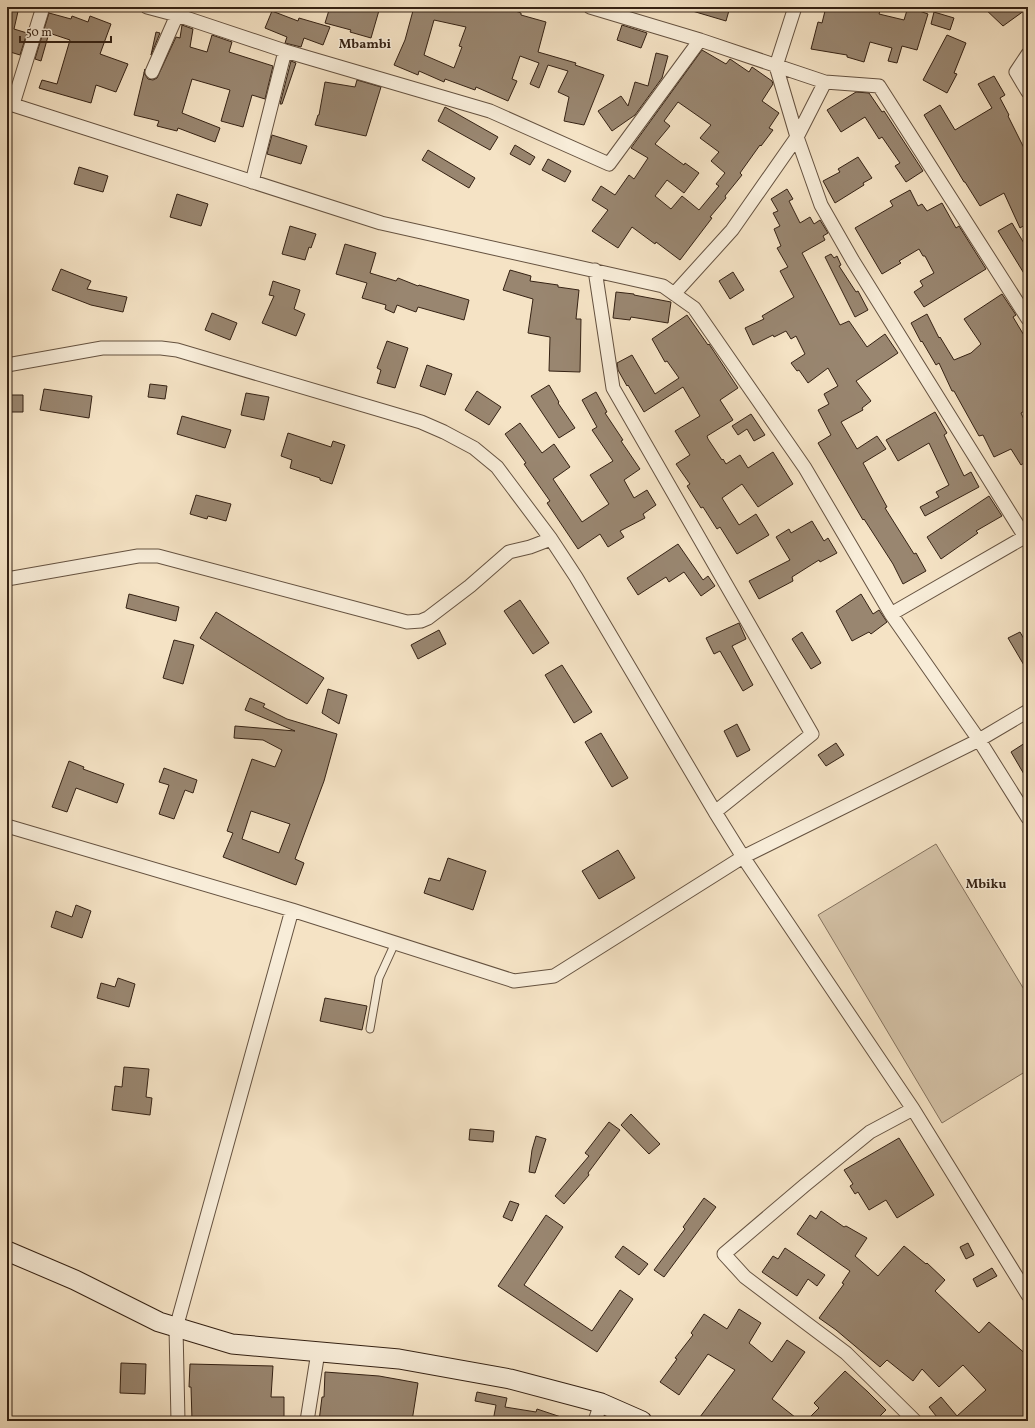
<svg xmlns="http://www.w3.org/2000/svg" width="1035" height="1428" viewBox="0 0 1035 1428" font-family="Vollkorn,serif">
	<rect width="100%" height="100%" fill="#f5e3c5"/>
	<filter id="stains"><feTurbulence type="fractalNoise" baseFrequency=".005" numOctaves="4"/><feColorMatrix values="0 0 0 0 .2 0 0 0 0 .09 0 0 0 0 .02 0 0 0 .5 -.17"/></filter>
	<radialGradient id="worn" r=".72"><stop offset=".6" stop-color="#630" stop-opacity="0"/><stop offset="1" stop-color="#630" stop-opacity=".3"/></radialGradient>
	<path fill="#d4c2a7" stroke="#84725e" d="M936,844L1028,996V1070L942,1123L818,915Z"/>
	<path fill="#998670" stroke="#352214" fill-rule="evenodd" d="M7,7H19L14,29L27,33L20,55L7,51Z
		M330,7H344L357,10V7H380L371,38L350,32L351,30L325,23Z
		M414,7H504L521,13V15L546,22L538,52L576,63L575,65L604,75L584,125L564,121L569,97L558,92L568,71L548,65L539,88L530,84L539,63L520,56L512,79L517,81L508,101L476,87L475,90L445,79L444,82L419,71L418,75L394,65L405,40ZM434,20L466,27L459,46L462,47L454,68L424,55Z
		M690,7H730L726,21L689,10Z
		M826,7H859L880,11L879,14L904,20L908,7L928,14L917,50L902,46L897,63L888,61L892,48L870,42L864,62L847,57V55L811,49L818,22L822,23Z
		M983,7H1028V8L1003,26Z
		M272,11L298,21L299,18L330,27L323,45L304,38L301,47L285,43L287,37L265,28Z
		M934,12L954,18L950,30L931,24Z
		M49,13L71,19L72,16L88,22L90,16L111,24L100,54L128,64L116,92L96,85L91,103L39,88L42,80L57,84L70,40L49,33L41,61L35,59Z
		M182,25L193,29L190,47L207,52L212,35L232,42L229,52L273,66L265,99L252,95L243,127L221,121L230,90L192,79L182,113L220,128L215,142L178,128L177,131L157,126L159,121L134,115L145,69L144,73L148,79L153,80L157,78L176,37L180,38Z
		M622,25L647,33L641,48L617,40Z
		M156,32L160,33L151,55Z
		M947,35L966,43L954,73L957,74L947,93L923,80Z
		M702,50L726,64L730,59L749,72L752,67L772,81L773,84L762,101L779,113L769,128L773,130L761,146L760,145L740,173L742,175L725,196L726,198L710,217L712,218L680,260L656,242L655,244L632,227L618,248L592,231L608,210L592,200L601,186L615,195L629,175L634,179L648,158L631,148ZM678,102L711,125L700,138L719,152L711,161L725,173L716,184L719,186L699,210L682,196L671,209L655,196L667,180L684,193L699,173L685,163L684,165L655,144L670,126L664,121Z
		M656,53L668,56L662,78L635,115L612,131L598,111L621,96L628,106L635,82L648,86Z
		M291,61L296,63L282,104H280Z
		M994,76L1005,95L1000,98L1009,115L1008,116L1025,150L1028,149V223L1020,228L1004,193L980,206L965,182H964L924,115L940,105L955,130L992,108L978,84Z
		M357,80L381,87L366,136L315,125L318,115H319L325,82L355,87Z
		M856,92L869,93L882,112L884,111L923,171L906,182L895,166L900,163L882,137L879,139L865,117L841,132L827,110Z
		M445,107L498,137L490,150L438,121Z
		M272,135L307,146L301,164L267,154Z
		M515,145L535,157L530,165L510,154Z
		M428,150L475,178L469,188L422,160Z
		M858,157L872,178L863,183L864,185L835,203L823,181L840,172L838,169Z
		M548,159L571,171L565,182L542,170Z
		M79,167L108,176L103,192L74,184Z
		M787,189L793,199L789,201L800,223L810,217L814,224L820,220L828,233L823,236L825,240L802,253L840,325L849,321L867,347L885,334L898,353L856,381L871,401L862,408L863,410L841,422L857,449L877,436L886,449L863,463L887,507L885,508L914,554L916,553L926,571L903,584L893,564L864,519L863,520L818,443L831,435L818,410L829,404L824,394L838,386L828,368L808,383L799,370L797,371L791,363L805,354L796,336L791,339L786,331L774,337L773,335L753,345L745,328L764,319L762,316L794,297L780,271L788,267L777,248L781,246L774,229L780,226L773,213L778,211L771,199Z
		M910,190L918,206L922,204L927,211L942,203L956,228L959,226L986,269L924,307L914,292L923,286L920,281L934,273L925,256H923L919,249L899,261L901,263L882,274L855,228L893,206L890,201Z
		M177,194L208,204L201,226L170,217Z
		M1012,223L1028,250V280L998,231Z
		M290,226L316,234L311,248L309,247L305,260L282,254Z
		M345,244L376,253L370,273L396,281L398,278L418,286L419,285L469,300L464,320L418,307L416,312L397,305L394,313L385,309L386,305L362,298L367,283L336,274Z
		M831,254L834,258L837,256L841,265L839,266L856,292L858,291L868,310L855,317L825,257Z
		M61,269L91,281L87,289L127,297L123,312L91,305L52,290Z
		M510,270L531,276L530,281L558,285V287L579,290L576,319H581L580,372L549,371L550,337L528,333L533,299L503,290Z
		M733,272L744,290L730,299L719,281Z
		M273,281L300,290L294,309L305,314L296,336L262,323L274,296L269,295Z
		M616,292L634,294V295L671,302L668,323L631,317L630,320L613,318Z
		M1002,294L1016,315L1013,317L1028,342V409L1021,413L1028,428V460L1021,465L1011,449L994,457L983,435L979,436L954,391H952L939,363L936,365L922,341L921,342L911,323L927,314L939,338L940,337L954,360L971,353L981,344L964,319Z
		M212,313L237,323L230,340L205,330Z
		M687,315L708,345L709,344L738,388L720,400L733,420L707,436L708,439L722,460L723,459L726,464L740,455L748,468L773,452L793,484L758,507L742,484L722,498L739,525L756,514L769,535L737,554L720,527L717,529L703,507L701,508L687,486L690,484L676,464L690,455L675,431L700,416L683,387L644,412L628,385L627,386L618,370L617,363L632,355L655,394L679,378L667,361L665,362L652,339Z
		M387,341L408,348L395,388L377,383L381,370L377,368Z
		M427,365L452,374L445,395L420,386Z
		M150,384L167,386L165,399L148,397Z
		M549,385L559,402L558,403L575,428L559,438L531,396Z
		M44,389L92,396L89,418L40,410Z
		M477,391L501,407L489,425L465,410Z
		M596,392L607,412L605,413L623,440L621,441L640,469L624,480L634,498L647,490L656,505L643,514L645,518L620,531L624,537L608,547L600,534L578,549L547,503L550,501L524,464L526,463L505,434L520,423L542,453L554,444L570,467L553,479L582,522L609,504L590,475L613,461L592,430L597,427L582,400Z
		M246,393L269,397L264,420L241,415Z
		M7,395H23V412H7Z
		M935,412L947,433L944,435L964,476L971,472L979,487L925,516L920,507L939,497L936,492L949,485L929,443L898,461L886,440Z
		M751,414L765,435L754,441L747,429L738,435L732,426Z
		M182,416L231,430L225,448L177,434Z
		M288,433L331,447L333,441L345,445L332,484L320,480V478L290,468L292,460L281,456Z
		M196,495L231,504L226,521L208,516L207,519L190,514Z
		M989,496L1002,516L976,531L978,533L941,559L927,537Z
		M812,521L824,541L828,538L837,553L820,562L819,560L792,577L793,581L759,599L749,581L790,560L776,537L789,529L791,533Z
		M678,544L703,580L708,576L715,586L701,596L684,572L669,582L666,577L638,595L627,578Z
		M129,594L179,607L176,621L126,608Z
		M861,594L873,614L879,610L887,622L871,634L869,632L852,641L836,611Z
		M520,600L549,643L533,654L504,611Z
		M216,612L324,678L307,704L200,638Z
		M739,623L746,639L732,646L753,685L743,691L720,651L714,654L706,638Z
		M439,630L446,644L418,659L411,645Z
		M802,632L821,663L811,669L792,639Z
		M1020,632L1028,646V672L1008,638Z
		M174,640L194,645L183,684L163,678Z
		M562,665L592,712L574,723L545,675Z
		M328,689L347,695L339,724L322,713Z
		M250,698L265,704L263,707L287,719L337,734L324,781L295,859L304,863L296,885L223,857L233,833L227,831L252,759L275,767L282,750L263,740L234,738L235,726L295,731L245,710ZM251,811L290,824L279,853L242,839Z
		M737,724L750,750L737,757L724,731Z
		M601,733L628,778L612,787L585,742Z
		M1028,741V781L1011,752Z
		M836,743L844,755L826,766L818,755Z
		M69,761L84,767L83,769L124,784L117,803L76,788L67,812L52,807Z
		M164,768L197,780L193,793L185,790L174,819L159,814L169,785L159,782Z
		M618,850L635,878L599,899L582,871Z
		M448,858L486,871L473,910L424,893L429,878L440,881Z
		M76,905L91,911L82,938L51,927L56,911L72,917Z
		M118,978L135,984L129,1007L97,998L101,983L115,987Z
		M325,998L367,1006L362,1030L320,1021Z
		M124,1067L149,1069L146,1097L152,1098L150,1115L112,1110L115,1086L122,1087Z
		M631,1114L660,1144L649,1154L621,1125Z
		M609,1122L620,1130L588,1173L589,1175L564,1204L555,1196L589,1156L585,1153Z
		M470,1129L494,1131L493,1142L469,1140Z
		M536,1136L546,1139L535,1173L529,1172L532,1150Z
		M899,1138L934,1195L897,1218L886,1200L869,1210L858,1192L855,1194L850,1186L853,1184L844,1170Z
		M704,1198L716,1207L664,1277L654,1270L685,1229L683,1227Z
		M510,1201L519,1204L512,1221L503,1217Z
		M821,1211L844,1227L846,1226L867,1238L855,1256L878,1276L904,1246L926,1264L927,1263L945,1280L935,1291L979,1333L989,1322L1028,1356V1421H940L929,1407L941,1397L957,1416L986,1390L963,1365L939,1387L922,1369L913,1381L887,1360L880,1367L836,1330L819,1318L844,1284L842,1283L850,1271L797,1234L810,1215L816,1219Z
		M546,1215L563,1227L524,1285L592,1331L620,1290L633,1299L597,1352L498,1286Z
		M968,1243L974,1255L966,1259L960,1247Z
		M623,1246L648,1264L639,1275L615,1257Z
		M785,1248L825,1275L817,1286L808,1279L797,1296L762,1272L773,1256L778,1259Z
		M992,1268L997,1276L977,1287L973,1279Z
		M739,1309L761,1323L749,1343L772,1362L787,1340L805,1352L772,1399L800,1421H697L735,1370L708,1354L679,1395L660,1382L677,1359L675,1358L693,1335L691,1333L704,1314L727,1329Z
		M121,1363L146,1364L145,1394L120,1393Z
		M190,1364L273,1366L271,1397H284V1420L244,1419L192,1420L191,1387H189Z
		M845,1371L868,1392L886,1410L875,1421H806L819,1408L814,1403Z
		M325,1372L379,1376L418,1383L412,1421H319L322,1397H324Z
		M477,1392L507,1398L505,1407L536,1412L537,1409L567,1419V1421H493L496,1405L475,1401Z"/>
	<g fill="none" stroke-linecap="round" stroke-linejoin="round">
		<g stroke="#655240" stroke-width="9">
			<path id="lane" d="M370,1029L379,978L395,943"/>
		</g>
		<g stroke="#655240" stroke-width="15">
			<path id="street" d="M147,7L177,15L285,51L490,111L609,164L700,40
				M590,7L700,40L825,82L879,86L1028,319
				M795,7L776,66L797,137L821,205L853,261L1025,537
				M1028,54L1016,72L1028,92
				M152,72L177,15L179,7
				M7,103L381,223L663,286L694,308L805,468L891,614L979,740L1028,818
				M13,104L43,7
				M252,182L285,51
				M595,270L613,388L812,734L715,812
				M674,294L732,230L797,137L825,82
				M7,365L102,348H161L177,350L421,422L444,432L474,448L497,467L551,539L576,577L715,812L743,857L913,1109L1028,1295
				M7,579L138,556H158L407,622L421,621L428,618L470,586L509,552L530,547L551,539
				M891,614L1028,535
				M7,826L292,910L514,981L554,976L743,857L979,740L1028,711
				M913,1109L870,1132L805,1185L724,1254L745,1277L846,1353L915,1421
				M178,1421L176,1328L292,910
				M307,1421L318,1352
				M595,1421L601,1403"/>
		</g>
		<g stroke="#352214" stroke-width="21">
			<path id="secondary" d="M7,1251L75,1280L159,1322L232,1344L399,1359L510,1379L601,1403L642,1421"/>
		</g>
		<use href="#lane" stroke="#f8edd9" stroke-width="7"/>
		<use href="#street" stroke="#f8edd9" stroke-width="13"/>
		<use href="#secondary" stroke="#f8edd9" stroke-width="19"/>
	</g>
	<g text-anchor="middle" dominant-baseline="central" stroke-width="3" stroke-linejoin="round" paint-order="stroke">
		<g font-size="13" font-weight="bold" fill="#352214" stroke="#f8edd9">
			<text x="365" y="45">Mbambi</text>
			<text x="986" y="885">Mbiku</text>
		</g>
	</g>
	<rect width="1035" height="1428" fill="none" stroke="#f5e3c5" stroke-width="24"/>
	<rect x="8" y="8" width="1019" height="1412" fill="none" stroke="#352214" stroke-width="2"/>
	<rect x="12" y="12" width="1011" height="1404" fill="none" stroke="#352214"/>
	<path d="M20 36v6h91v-6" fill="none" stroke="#352214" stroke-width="2"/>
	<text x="26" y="36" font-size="12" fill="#352214" stroke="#f8edd9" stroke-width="3" paint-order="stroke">50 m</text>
	<rect width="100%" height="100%" filter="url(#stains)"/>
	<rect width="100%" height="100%" fill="url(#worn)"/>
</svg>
